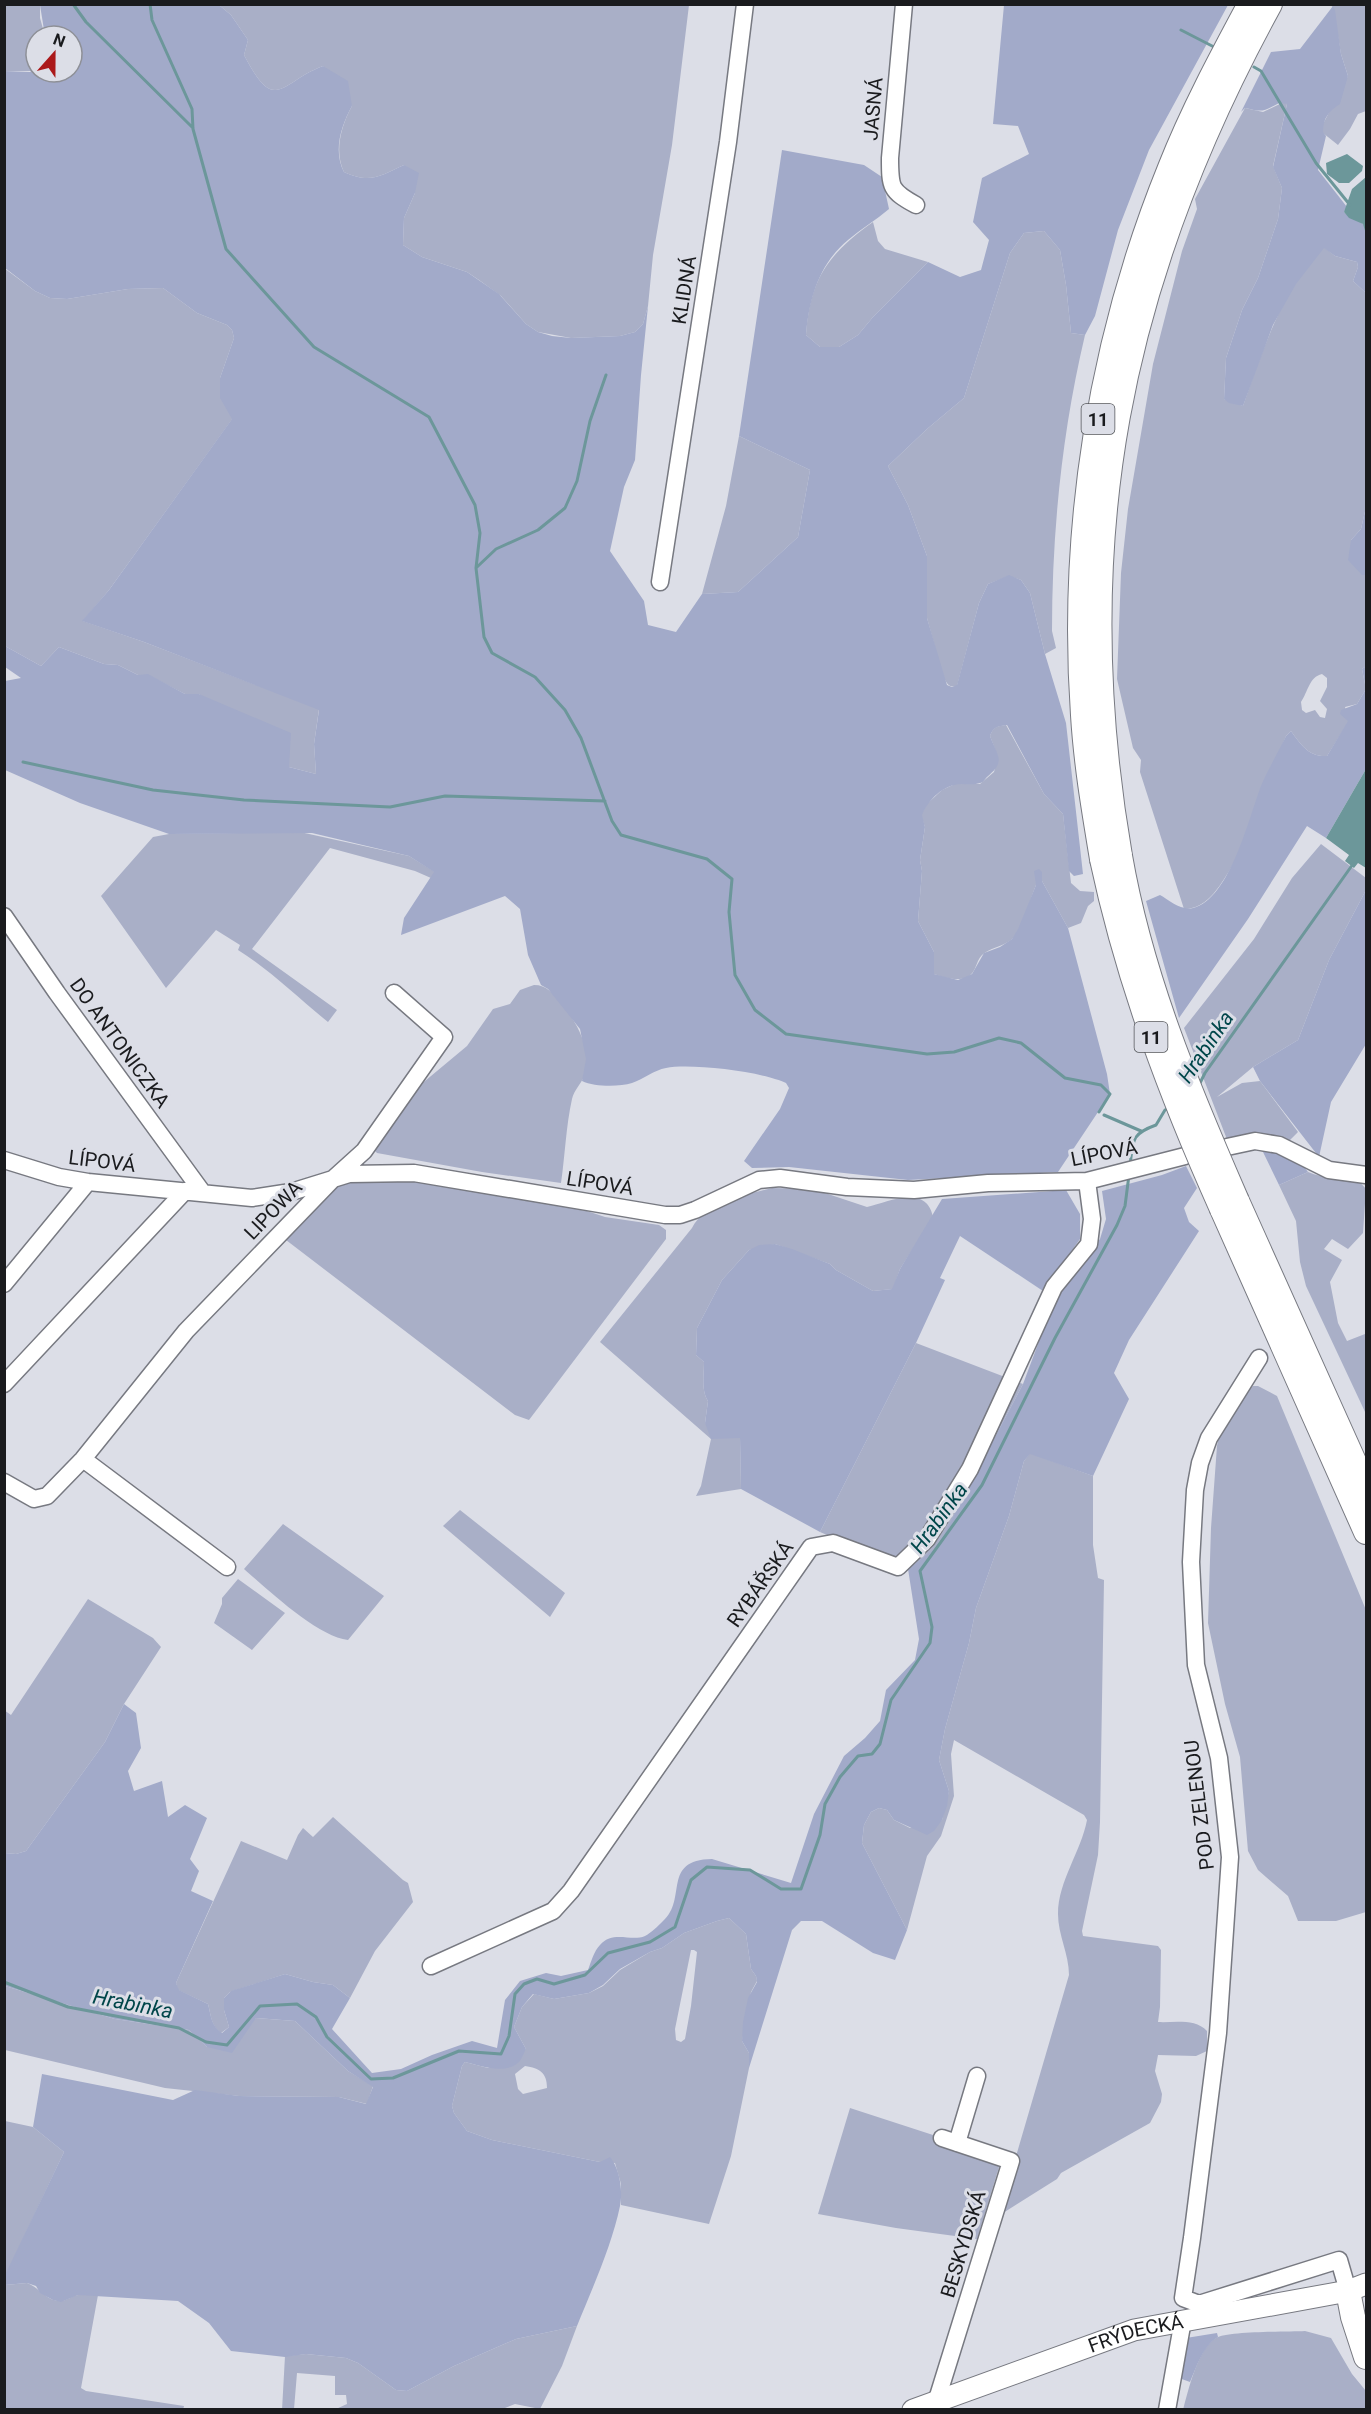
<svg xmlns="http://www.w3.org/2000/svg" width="1371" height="2414" viewBox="0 0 1371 2414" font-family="Roboto,sans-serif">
	<rect width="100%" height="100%" fill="#dcdee7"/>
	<path fill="#a9afc7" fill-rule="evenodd" d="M4,5H40V18L45,36H36L35,71H5Z
		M219,5H689L672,145L653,255L648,306L643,324L635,332L620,336L571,338L538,332L526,324L501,296L479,280L467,272L422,257L403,245L404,218L415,193L404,165C380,176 370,184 344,172C334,151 341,126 352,106L323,66C280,82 276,116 244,55L248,40L231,15Z
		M1330,5H1366V111L1358,114L1350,129L1338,145L1323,133V124L1348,76L1341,54L1333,7Z
		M1284,102L1287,104L1273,166L1282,188L1278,219L1258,278L1242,310L1226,358L1224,399L1243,406C1262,351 1281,294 1320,250L1324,247L1335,256L1357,262L1358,267L1353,281L1366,293V507L1361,529L1351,540L1362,574L1366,575V666L1362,669L1366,689L1357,704L1345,707L1349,721L1327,756C1309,757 1301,745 1291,731L1286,736L1234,863C1222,882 1209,909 1184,909L1140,772L1141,760L1133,748L1117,679L1121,573L1128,509L1153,364L1182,251L1197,209L1195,199L1245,108L1263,112ZM1322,674L1327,678V687L1320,701L1327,709L1325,718L1320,717L1315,710L1306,713L1302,710L1301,702C1308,692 1309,677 1322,674Z
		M873,222L878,241L885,249L928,262L873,317L858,335L839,347H820L806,335C810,279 828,254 873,222Z
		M1044,231L1060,250L1066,285L1071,333L1085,335C1062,432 1052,531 1052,631L1056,648L1045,654L1030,593L1021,580L1009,576L988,584L979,603L957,686C948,688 947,683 943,676L927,618V556L908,505L888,466L927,429L964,398L1010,253L1024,233Z
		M4,268L35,291L50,298L67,299L128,289L163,288L197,313L227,325L232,330L234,338L220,378L228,410L233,418L109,590L83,621L144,642L319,709L314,744L316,774L289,767L199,694H185L148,675H138L118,665L104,664L59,647L41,666L5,646Z
		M739,436L810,470L798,537L738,592L702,594L726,506Z
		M1006,725L1044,794L1063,814L1071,883L1080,891L1094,892V901L1088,906L1081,923L1068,928L1042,881L1036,885C1030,899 1022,930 1011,940C1002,947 989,948 982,955C977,960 977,966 973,972C965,984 945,978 934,974V952L918,921L922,871L920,860L925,827L921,815L927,804L942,790L955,784H980L994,772L998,757L990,736C993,727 997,726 1006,725Z
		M300,832L409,856L435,872L431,878L415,871L330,848L252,949L337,1010L328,1022C298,998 270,970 238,950L240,945L216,930L166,988L101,896L153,837L169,834Z
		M1321,844L1366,878V890L1329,960L1298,1040L1253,1067L1217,1097L1242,1083L1260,1081L1298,1132L1289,1141L1261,1137L1228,1142L1184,1028L1254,939L1292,878Z
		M534,985C547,985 552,993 560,1002C577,1022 591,1047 585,1074C582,1083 574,1090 572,1099C566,1126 565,1155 561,1183L482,1172L377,1153L373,1149L419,1086L467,1046L493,1009L510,1004L520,990Z
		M1308,1172C1324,1179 1339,1177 1357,1179L1366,1189L1363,1233L1348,1249L1332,1239L1324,1249L1342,1260L1330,1282L1338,1323L1347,1341L1365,1334L1366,1414L1306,1286L1300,1262L1296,1221L1279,1185Z
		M393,1178L587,1211L605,1217L659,1225L666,1230V1239L529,1420L515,1415L286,1240C298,1225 324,1191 342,1184C359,1178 376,1178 393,1178Z
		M772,1188L813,1189L867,1207C889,1202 926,1183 933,1217L900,1269L893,1289L873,1291L836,1270L830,1264L775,1244L749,1250L722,1280L697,1328L696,1355L704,1362C704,1375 701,1390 708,1401L705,1423L740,1437L741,1489L696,1496L701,1486L711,1439L600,1342L692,1228C705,1203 746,1195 772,1188Z
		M916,1343L1023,1384L937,1548L908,1569L820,1532Z
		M1253,1386H1258L1277,1396L1366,1610V1912L1336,1921H1298L1288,1896L1258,1870L1248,1851L1240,1757L1225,1704L1208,1623L1211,1528L1217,1446L1219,1436L1247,1391Z
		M1030,1453L1093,1476V1545L1098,1578L1104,1580L1100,1822L1098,1855L1082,1931L1083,1936L1158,1946L1161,1950L1160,2007L1158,2022C1173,2023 1195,2018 1207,2031V2051L1196,2056L1158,2055L1155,2071L1162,2094L1161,2102L1150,2123L1061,2173L1057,2179L1003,2213L1000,2211L1069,1975C1069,1954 1058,1935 1058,1914C1058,1881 1081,1852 1087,1820L1084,1815L954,1740L951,1754L954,1796L941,1836L927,1856L907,1930L862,1843L864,1825L871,1812L879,1808L887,1810L894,1820L910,1828L942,1820L949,1791L939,1760L945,1729L969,1643L976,1608L1009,1516L1024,1461Z
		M460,1510L565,1593L550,1617L443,1526Z
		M283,1524L384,1596L348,1640C318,1637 268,1590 244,1569Z
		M238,1579L285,1613L252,1650L214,1623L222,1604V1598Z
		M88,1599L153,1638L161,1647L124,1704L105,1742L26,1851L16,1854L5,1853L4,1710L11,1715Z
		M333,1817L403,1880L408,1883L413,1902L375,1951L350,1998L333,1985L313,1982L285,1974L230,1992L224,1998V2010L229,2027L221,2033C211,2026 211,2015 208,2004L178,1990L176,1983L241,1841L287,1860L298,1835L303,1828L313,1837Z
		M729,1918L746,1934L751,1969L756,1976L757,1981L751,1992L742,2041L749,2053V2068L731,2156L709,2224L621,2205V2184L615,2163L600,2162L492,2140L467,2131L454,2113L452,2106L462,2066L465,2062L488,2068L526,2049L514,2027L522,2007L534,1994L554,1999L589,1993L603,1986L620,1970L650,1952L662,1948L684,1933L717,1921ZM691,1950H694L697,1952L691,2006L685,2039L681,2042L676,2040L675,2029ZM525,2066C540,2068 547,2073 547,2088L523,2094L518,2089L515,2074Z
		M5,1986L115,2019L189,2030L207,2047L256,2018L295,2021L348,2071L373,2086L367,2104L339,2097L239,2096L165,2088L5,2050Z
		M850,2108L933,2135L937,2143L993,2161L999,2167L977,2239L896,2228L818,2214Z
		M5,2121L33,2127L64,2152L5,2277Z
		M27,2283C39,2287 46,2301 60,2301C66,2301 72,2296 78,2295C84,2294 91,2295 98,2295L81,2388L86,2391L184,2406L183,2410H5V2285Z
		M577,2326L562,2366L540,2409L515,2404L500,2410L336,2409L347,2404L346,2395H335V2376L297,2373L294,2409L282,2410L285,2356L306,2354L346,2358L358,2363L396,2390L407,2391L454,2366L516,2339Z
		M1305,2331L1331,2338L1352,2374L1366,2391V2409L1183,2410C1188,2391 1198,2348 1216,2338C1227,2331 1287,2332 1305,2331Z"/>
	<path fill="#a2aac9" d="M40,5H219L231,15L248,40L244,55C276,116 280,82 323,66L348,81L352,106C341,126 333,151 344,172C370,184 380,176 404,165L419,173L415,193L404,218L403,245L422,257L467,272L499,294L526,324L538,332L552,336L571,338L620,336L635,332L643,324L648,306L641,375L635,460L624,487L610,551L644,601L648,625L676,632L702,594L738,592L798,537L810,470L739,436L782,150L864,165L882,177L889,209C876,220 861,229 848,240C819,264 809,299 806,335L820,347H839L858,335L873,317L928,262L960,277L981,270L989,240L973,222L982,178L1029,154L1018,126L993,124L1004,5H1228L1149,150L1118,230L1095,316L1085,335L1071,333L1066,285L1060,250L1044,231L1024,233L1010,253L964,398L927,429L888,466L908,505L927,556V618L947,685L952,687L957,685L979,603L988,584L1009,575L1021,580L1030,593L1045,654L1066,723L1083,874L1074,876L1069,871L1063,814L1044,794L1007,725C998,726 993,727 990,736C998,757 1006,761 987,777C985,779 983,783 980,783C975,785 967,784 961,784C943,785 929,799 922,815L925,827L920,860L922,871L918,921L934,952V974L958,980L972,974L984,953L1000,947L1012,939L1018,929L1036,885L1034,871L1039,869L1042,872V881L1068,928L1107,1074L1110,1094L1058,1172L908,1180L789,1167L752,1168L744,1161L780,1109L789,1088L786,1083C764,1072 691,1063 666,1068C654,1070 644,1079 632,1083C619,1087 595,1087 582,1081L586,1059L580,1029L548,989L541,985L528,955L520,909L505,896L401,935L404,918L434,872L409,856L312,833L169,834L80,803L5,770V681L21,678L5,667V646L41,666L59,647L104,664L118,665L138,675L148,674L185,694H199L291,733L289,767L316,774L314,744L319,710L144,642L82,621L109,590L232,419L220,398V378L234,338L232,330L227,325L197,313L163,288L128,289L67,299L50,298L35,291L5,268L4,71L30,72L36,68V72H72V36H45Z
		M1333,6L1335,10L1341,54L1348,76L1340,104C1329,111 1323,118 1323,132L1326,136L1318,170L1347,207L1344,212C1350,220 1360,219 1366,227V293L1353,281L1358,267L1357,262L1335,256L1324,248L1296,284L1273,325L1243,406L1229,403L1224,399L1226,358L1242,310L1258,278L1278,219L1282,188L1273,167L1287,104L1279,103C1262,112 1263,112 1245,108L1241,112L1271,52L1300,49Z
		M1366,507V575H1362L1348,560L1351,540L1361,529Z
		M1366,666V769L1326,838L1307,826L1248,919L1179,1018L1146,901L1160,895C1169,900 1181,911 1193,908C1230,899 1249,817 1261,786C1268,769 1278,753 1286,736L1291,731C1301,745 1309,757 1327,756L1348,721L1340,714L1341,710L1357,704L1366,689L1362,669Z
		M1366,890V1044L1331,1102L1319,1157L1260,1081L1253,1067L1298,1040L1329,960Z
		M1254,1147C1275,1152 1296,1154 1308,1172L1279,1185L1263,1152Z
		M1186,1166L1197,1188L1184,1208L1189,1222L1199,1231L1129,1340L1114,1373L1129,1399L1093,1476L1030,1454L1024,1461L1009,1516L976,1608L969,1643L945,1729L939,1760L949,1791L947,1806L942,1820L934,1831L927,1835L894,1820L887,1810L879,1808L871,1812L864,1825L862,1843L907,1930L895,1960L873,1953L822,1921H801L792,1930L749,2068V2053L742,2041L743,2022L748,1998L757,1982L756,1976L751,1969L746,1934L729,1918L717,1921L684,1933L662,1948L650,1952L620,1969L603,1985L589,1993L554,1999L533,1994L522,2007L514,2027L526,2049C524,2052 522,2059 519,2062C505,2075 481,2066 465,2062L462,2066L452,2106L454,2113L467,2131L492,2140L600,2162L610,2157C620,2169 623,2191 620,2206C612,2245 592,2289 577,2326L516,2339L454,2366L407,2391L396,2390L358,2363L346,2358L306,2354L285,2357L231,2351L209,2323L178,2301L78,2295L61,2302L53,2300L40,2293L36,2286L27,2283L5,2285L4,2277L64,2152L33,2127L42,2074L173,2100L195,2090L239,2096L339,2097L366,2104L373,2087L348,2071L295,2021L256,2018L232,2053L207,2047L189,2030L115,2019L5,1986V1853L16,1854L26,1851L105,1742L124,1704L136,1713L141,1748L128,1771L134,1791L162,1781L168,1817L185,1805L207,1818L190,1859L199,1871L191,1891L213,1901L176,1983L179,1990L208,2004C211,2015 211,2026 222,2033L229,2027L224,2010V1998L231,1991L285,1974L313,1982L333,1985L350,1998L332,2029L372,2073L401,2069L432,2055L472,2041L497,2048L505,2000L520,1981L546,1973L561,1976L588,1970C591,1962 594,1951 600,1945C613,1930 631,1942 645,1936C651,1933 658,1926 663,1921C688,1899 661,1860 712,1859L791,1883L814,1814L844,1756L865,1738L880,1721L886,1690L915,1660L919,1639L908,1569L937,1547L1023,1384L1056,1296L1100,1239L1106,1219L1102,1191L1162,1175Z
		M1066,1190L1080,1214V1239L1043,1291L960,1236L940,1278L945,1280L916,1343L820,1532L741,1489L740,1438L711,1439L705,1423L708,1401C701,1390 704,1375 704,1362L696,1355L697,1328L722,1280L749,1250L759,1245L775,1244L792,1249L830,1264L836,1270L873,1291L892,1289L900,1269L942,1199Z
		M1217,2333L1218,2337C1203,2346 1197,2366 1190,2382L1179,2378L1186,2338Z"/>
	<path fill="#6c979a" d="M1347,154L1363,166L1362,171L1349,183H1339L1327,174L1326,163Z
		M1366,177V234L1363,224L1349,218L1344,212L1352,189Z
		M1366,769V868L1358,863L1354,868L1345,861L1349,855L1326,838Z"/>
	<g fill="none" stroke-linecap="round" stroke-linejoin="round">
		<path stroke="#6c979a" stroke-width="3" d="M73,4L86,22L193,128
			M150,4L152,20L192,109L193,129L226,249L314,347L429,417L475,505L480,533L476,568L484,637L492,653L535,677L565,710L581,738L612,821L621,835L707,859L732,879L729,912L735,975L755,1010L786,1034L927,1054L954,1052L999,1038L1021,1043L1065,1078L1101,1085L1110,1094L1099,1112
			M1181,30L1216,48
			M1254,67L1261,71L1316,163L1350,205
			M477,567L496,549L538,530L565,508L577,481L590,421L606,375
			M23,762L153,790L244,800L390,807L445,796L605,801
			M1199,1085L1205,1073L1353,864
			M1104,1115L1141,1131
			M1130,1166C1133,1140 1131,1134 1156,1125L1165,1110L1169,1108
			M4,1982L68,2007L179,2028L206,2042L227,2045L260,2006L297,2004L316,2017L327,2037L371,2079L393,2078L459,2051L501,2054L509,2036L515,1994L524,1984L537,1979L554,1984L585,1975L608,1953L650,1942L675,1927L691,1880L707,1867L750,1870L781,1889H801L820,1835L825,1804L840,1777L858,1756L872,1754L880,1744L891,1700L930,1643L932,1627L920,1571L982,1485L1055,1338L1117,1225L1125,1206L1129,1175"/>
		<g stroke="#777981" stroke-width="19">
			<path id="minor" d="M904,4L890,158C890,187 890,191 916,205
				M660,582L728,142L745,4
				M4,916L57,993L203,1193
				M1227,1147L1255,1141L1279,1145L1329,1170L1366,1175
				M4,1160L59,1177L88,1182L252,1198L291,1192L349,1174L414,1173L665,1215H680L695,1210L759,1180L780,1178L847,1187L914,1190L988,1183L1087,1181L1185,1156
				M4,1284L88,1182
				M1259,1358L1209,1438L1200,1463L1195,1490L1191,1562L1196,1665L1219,1758L1230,1857L1218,2033L1192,2238L1183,2298L1199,2304L1339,2260L1348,2291
				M4,1384L185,1191
				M83,1459L227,1567
				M4,1482L34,1499L47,1496L83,1459L186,1331L333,1179L364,1151L444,1037L394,993
				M431,1966L553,1911L571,1891L811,1547L833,1543L898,1567L927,1539L970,1469L1054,1287L1089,1244L1092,1219L1087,1181
				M957,2143L977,2076
				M934,2409L1011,2161L942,2138
				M1167,2410L1183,2320"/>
		</g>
		<g stroke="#777981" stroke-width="23">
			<g id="major">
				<path id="s1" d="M913,2410L1134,2330L1348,2291L1366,2284"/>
			</g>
		</g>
		<g stroke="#777981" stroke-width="26">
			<path id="highway" d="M1120,856C1066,544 1118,281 1270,4
				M1102,859C1094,811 1086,764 1083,715C1070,530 1100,340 1170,168C1192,112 1221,58 1250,4
				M1237,1201L1366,1488
				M1222,1209L1366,1532
				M1348,2291L1353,2317L1366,2357"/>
		</g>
		<use href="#minor" stroke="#fff" stroke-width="16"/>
		<use href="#major" stroke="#fff" stroke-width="21"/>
		<use href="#highway" stroke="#fff" stroke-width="24"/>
		<g stroke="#777981" stroke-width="26" stroke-linecap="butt">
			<path id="highway-bridge" d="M1120,856C1141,977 1188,1089 1237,1201
				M1102,859C1128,981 1171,1095 1222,1209"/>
		</g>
		<use href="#highway-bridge" stroke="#fff" stroke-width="24"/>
	</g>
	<g text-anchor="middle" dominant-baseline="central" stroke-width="6" stroke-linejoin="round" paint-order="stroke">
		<g fill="#dcdee7" stroke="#54565a" stroke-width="1.5">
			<rect x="1081.5" y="404" width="33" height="30" rx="4.5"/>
			<rect x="1134.5" y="1022" width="33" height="30" rx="4.5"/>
		</g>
		<g font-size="18" font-weight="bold" fill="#1a1b1e">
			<text x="1098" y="419">11</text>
			<text x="1151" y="1037">11</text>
		</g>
		<g font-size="20" fill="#1a1b1e" stroke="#dcdee7">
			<text transform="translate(873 109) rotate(-85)">JASNÁ</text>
			<text transform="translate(684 290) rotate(-81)">KLIDNÁ</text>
			<text transform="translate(120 1043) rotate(54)">DO ANTONICZKA</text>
			<text transform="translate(1104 1153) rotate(-11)">LÍPOVÁ</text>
			<text transform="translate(102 1161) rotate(7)">LÍPOVÁ</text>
			<text transform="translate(600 1183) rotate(9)">LÍPOVÁ</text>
			<text transform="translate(273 1210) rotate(-46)">LIPOWA</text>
			<text transform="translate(760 1584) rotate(-55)">RYBÁŘSKÁ</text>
			<text transform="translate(1199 1805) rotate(-97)">POD ZELENOU</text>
			<text transform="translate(963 2244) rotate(-73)">BESKYDSKÁ</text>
			<text stroke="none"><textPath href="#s1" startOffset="236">FRÝDECKÁ</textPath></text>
		</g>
		<g font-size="21" font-style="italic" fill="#00464a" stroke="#dcdee7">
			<text transform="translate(1206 1047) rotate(-56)">Hrabinka</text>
			<text transform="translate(939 1518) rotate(-54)">Hrabinka</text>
			<text transform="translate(133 2004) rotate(11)">Hrabinka</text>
		</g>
	</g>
	<rect width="1371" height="2414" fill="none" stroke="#1a1b1e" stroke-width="12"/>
	<g transform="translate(54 54) rotate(21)"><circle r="28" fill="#dcdee7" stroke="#8e9097" stroke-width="1.5"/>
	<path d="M0-4.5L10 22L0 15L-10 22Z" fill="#ab181a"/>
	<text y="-9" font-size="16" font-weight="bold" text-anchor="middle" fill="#1a1b1e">N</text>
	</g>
</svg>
